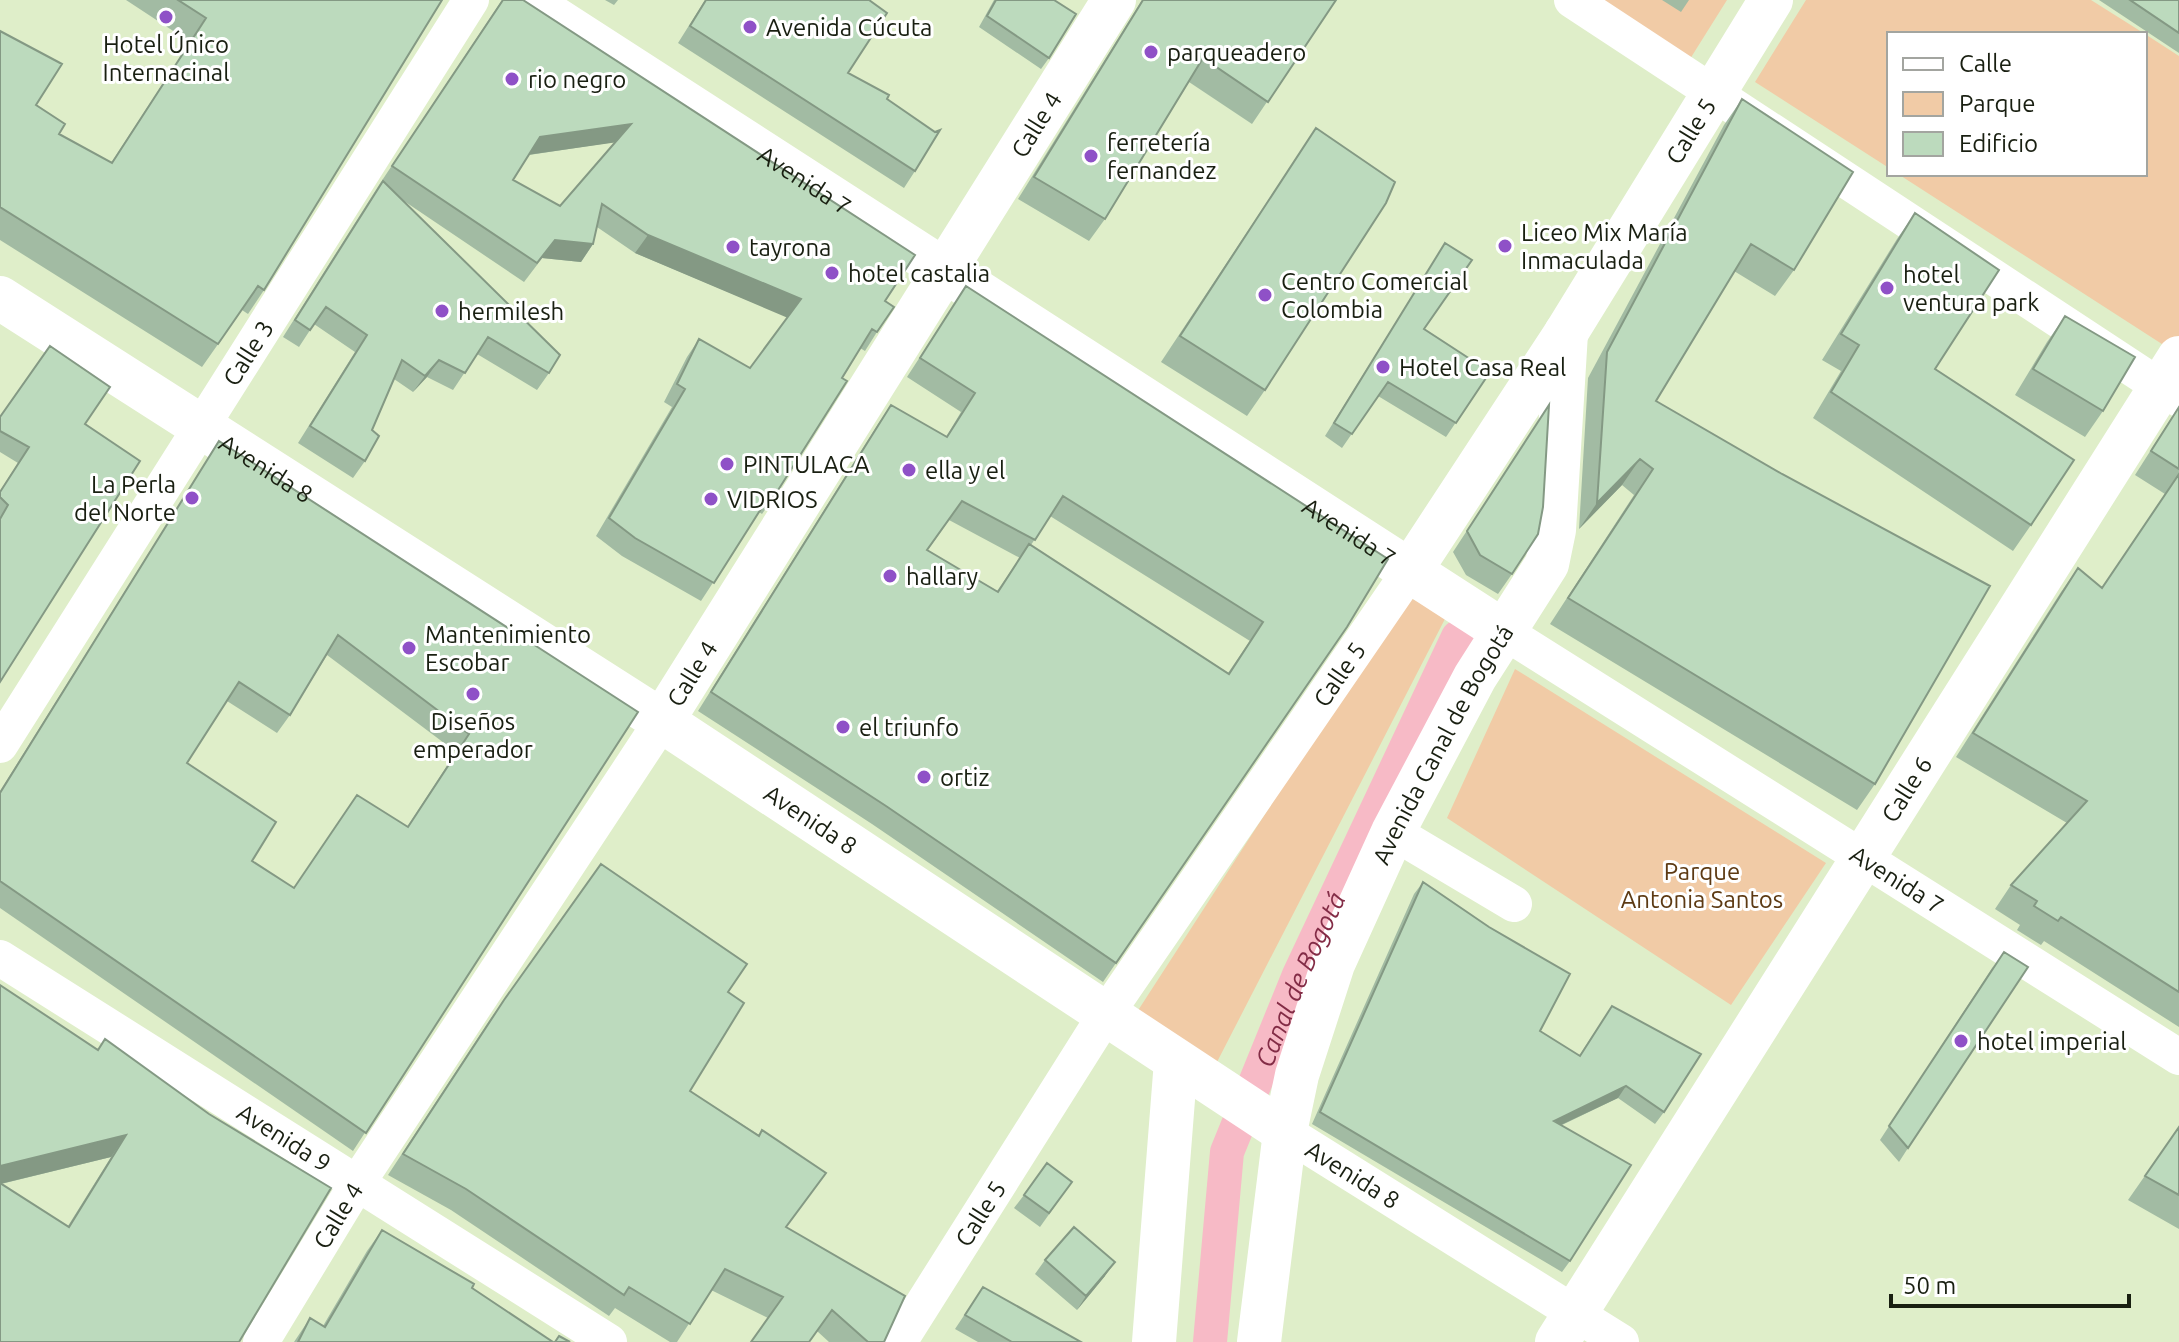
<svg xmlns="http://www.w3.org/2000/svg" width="2179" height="1342" viewBox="0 0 2179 1342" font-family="Ubuntu,sans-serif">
	<rect width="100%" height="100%" fill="#dfeec9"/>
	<path fill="#f1cba6" d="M1595,0H1727L1690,59Z
		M1806,0H2091L2145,34H1889V168L1755,82Z
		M2145,34L2179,56V355L1898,174H2145Z
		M1406,596L1447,615L1217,1062L1137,1012Z
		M1515,669L1826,863L1731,1005L1447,818Z"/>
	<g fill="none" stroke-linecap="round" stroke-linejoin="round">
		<path stroke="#f7bac6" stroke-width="34" id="s1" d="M1210,1342L1227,1152L1299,975L1458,637"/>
		<g stroke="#fff" stroke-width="36">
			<path d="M1572,0L2179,399"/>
			<path id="s2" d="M1503,631L2179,1057"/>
			<path id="s3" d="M0,745L471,0"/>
			<path d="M1393,832L1514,904"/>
			<path id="s4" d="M0,958L609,1342"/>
			<path id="s5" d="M1285,1132L1621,1342"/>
			<path id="s6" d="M261,1342L358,1182L662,721"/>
			<path id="s7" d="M899,1342L1106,1014L1410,571"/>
		</g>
		<path stroke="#fff" stroke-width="44" id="s8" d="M1557,1342L2179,358"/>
		<g stroke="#fff" stroke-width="44">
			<path id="s9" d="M526,0L1503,631"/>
			<path id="s10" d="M0,298L662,721L1285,1132"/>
			<path id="s11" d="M1410,571L1566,333L1771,0"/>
			<path id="s12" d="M662,721L1114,0"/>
			<path d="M1154,1342L1176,1061"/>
			<path id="s13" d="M1259,1342L1285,1132L1297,1075L1333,964L1393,832L1475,677L1547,564L1554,530L1566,333"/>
		</g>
	</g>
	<path fill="#a2bba3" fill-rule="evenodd" d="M126,0H442L264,290L248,314L242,310L202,367L0,240V31L36,105L59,134L111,163L190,42Z
		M502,0L885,301L877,332L865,351L860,348L775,495L762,514L759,512L701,601L622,556L596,536L672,407L664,402L687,357L699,339L750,368L788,317L635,253L597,227L593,244L581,262L542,258L524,282L401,199L549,373L537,390L477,354L453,390L427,377L413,392L394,379L372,430L365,461L353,478L298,443L355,352L314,324L299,347L283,337L379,185ZM615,142L560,206L513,180L529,155Z
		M605,0H618L614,5Z
		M705,0H869L848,73L887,99L915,171L904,188L678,43Z
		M994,0H1054L1049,58L1041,69L979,27Z
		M1142,0H1336L1252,124L1189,82L1105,219L1089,241L1018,199Z
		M1662,0H1689L1681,12Z
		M2099,0H2179V53Z
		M1742,99L1794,270L1775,296L1734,271L1656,401L1875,784L1857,810L1550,624L1634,495L1622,485L1579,529L1588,378L1724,125Z
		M1316,128L1265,390L1247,416L1161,362Z
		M1915,213L1935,369L2031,525L2013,551L1813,418L1841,371L1822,360L1897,239Z
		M1445,243L1424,329L1490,372L1446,437L1378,396L1342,448L1325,436Z
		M966,286L1347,627L1103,982L872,824L698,711L878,424L891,405L946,437L961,412L907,377ZM1050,516L1250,641L1228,673L1031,545ZM949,520L1020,558L997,591L927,551Z
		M2065,316L2103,411L2085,437L2015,395L2047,342Z
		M1549,405L1512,574L1498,594L1466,575L1453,552Z
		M2179,406V1027L2044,941L2041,945L2017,930L2020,925L1995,909L2011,885L2067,823L1956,757L2061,592L2078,568L2102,588L2165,494L2135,475Z
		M0,417L85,424L0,682V491L18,463L0,452Z
		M219,441L638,712L353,1151L0,908V791L207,460ZM327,655L456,752L407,827L294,888L252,861L187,763L227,701L277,733L290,715Z
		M601,864L728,992L690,1091L759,1135L826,1173L786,1227L884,1342H829L817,1331L768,1318L711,1290L677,1342H670L615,1308L609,1316L451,1210L388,1175L489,1021Z
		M1423,882L1540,1031L1579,1056L1612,1006L1664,1112L1655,1124L1618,1098L1562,1125L1570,1261L1562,1272L1312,1124L1414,894Z
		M1994,965L1908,1148L1899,1162L1880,1140Z
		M0,985L98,1050L239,1342H0ZM111,1157L68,1226L1,1184Z
		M2179,1127V1229L2128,1200Z
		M1072,1182L1040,1227L1014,1208L1024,1195Z
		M382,1230L472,1288L553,1342H294L310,1318L323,1326L367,1251Z
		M1045,1260L1105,1276L1077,1310L1035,1274Z
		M983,1287L1081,1342H978L955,1329Z"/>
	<path fill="#849984" d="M631,124L618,142L527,155L540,137Z
		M648,235L801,299L788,318L635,253Z
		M555,240L593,244L581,262L542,258L524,282Z
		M439,360L427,377L413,392L425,376Z
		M1640,459L1622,485L1579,529L1597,503Z
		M1626,1086L1618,1098L1546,1132L1554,1121Z
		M126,1135L111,1157L0,1184V1166Z
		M1115,1262L1105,1276L1077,1310L1086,1296Z"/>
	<path fill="#bcdabd" stroke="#849984" stroke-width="2" fill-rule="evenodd" d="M178,0H442L264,290L258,286L218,344L0,207V31L62,64L36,105L65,124L59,134L112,163L206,18Z
		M503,0H523L915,255L885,301L894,307L877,332L872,329L842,378L847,381L775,495L771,493L714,583L635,538L609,518L685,389L677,384L699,339L750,368L801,299L648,235L602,204L593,244L555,240L537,263L392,166ZM631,124L560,206L513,180L540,137Z
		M706,0H869L887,13L848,73L889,95L887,99L935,132L940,130L915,171L690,26Z
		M996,0H1054L1076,14L1049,58L987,16Z
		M1143,0H1336L1268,102L1203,58L1105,219L1034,177Z
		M2130,0H2179V33Z
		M1742,99L1853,172L1794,270L1751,244L1656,401L1782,474L1990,586L1875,784L1568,598L1653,469L1640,459L1597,503L1607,352Z
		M1316,128L1395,182L1386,203L1265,390L1180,336Z
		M383,181L560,355L549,373L488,337L465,373L439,360L425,376L402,360L372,430L379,436L365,461L310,426L367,335L326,307L310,330L295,320Z
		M1915,213L1999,270L1935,369L2074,460L2031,525L1831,392L1859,345L1841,334Z
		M1445,243L1472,260L1424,329L1490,372L1456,423L1388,382L1352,434L1334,423Z
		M966,286L1388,559L1347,627L1116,963L886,806L711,692L891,405L947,437L975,393L920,358ZM1063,496L1263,622L1229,674L1029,544L998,592L927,550L962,501L1035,540Z
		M2065,316L2135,357L2103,411L2033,369Z
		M50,346L110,387L85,424L140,461L0,682V519L8,505L0,497V492L29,447L0,431V417Z
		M1549,405L1543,507L1538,534L1512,574L1480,555L1467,531Z
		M2179,407V469L2151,451Z
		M219,441L638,712L366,1133L0,881V793ZM338,635L469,734L408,827L357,795L294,888L252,861L276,822L187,763L239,682L290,715Z
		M2179,474V992L2061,917L2058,921L2034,906L2037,901L2011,885L2087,801L1973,733L2078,568L2102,588Z
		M601,864L747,964L728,992L744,1003L690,1091L759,1136L762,1130L826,1173L786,1227L905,1296L884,1342H868L832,1310L809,1342H751L783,1297L725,1269L690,1324L629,1287L624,1295L466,1189L403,1154L504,1000Z
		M1423,882L1489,927L1570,974L1540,1031L1580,1056L1612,1006L1701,1054L1664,1112L1626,1086L1554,1121L1631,1165L1570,1261L1320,1112Z
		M2004,952L2028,967L1908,1148L1889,1126Z
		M0,985L98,1050L105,1039L209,1114L331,1188L239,1342H0V1183L69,1227L126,1135L0,1166Z
		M2179,1127V1195L2145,1176Z
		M1047,1163L1072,1182L1049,1213L1024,1195Z
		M1074,1227L1115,1262L1086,1296L1045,1260Z
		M382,1230L474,1284L472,1288L553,1342H298L310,1318L325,1327Z
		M983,1287L1081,1342H1012L965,1315Z
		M559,1336L570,1342H555Z"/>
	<g fill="#8f51c7" stroke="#fff" stroke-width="3">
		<circle cx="166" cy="17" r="8"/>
		<circle cx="750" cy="27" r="8"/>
		<circle cx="1151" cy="52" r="8"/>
		<circle cx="512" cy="79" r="8"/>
		<circle cx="1091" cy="156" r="8"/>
		<circle cx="1505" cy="246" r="8"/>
		<circle cx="733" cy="247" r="8"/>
		<circle cx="832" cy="273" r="8"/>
		<circle cx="1887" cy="288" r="8"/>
		<circle cx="1265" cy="295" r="8"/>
		<circle cx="442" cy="311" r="8"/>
		<circle cx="1383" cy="367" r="8"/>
		<circle cx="727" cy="464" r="8"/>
		<circle cx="909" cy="470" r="8"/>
		<circle cx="192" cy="498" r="8"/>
		<circle cx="711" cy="499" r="8"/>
		<circle cx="890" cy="576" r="8"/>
		<circle cx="409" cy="648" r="8"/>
		<circle cx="473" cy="694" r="8"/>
		<circle cx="843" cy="727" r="8"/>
		<circle cx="924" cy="777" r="8"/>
		<circle cx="1961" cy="1041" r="8"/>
	</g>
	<g text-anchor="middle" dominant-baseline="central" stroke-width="6" stroke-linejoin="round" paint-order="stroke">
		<g font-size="24" fill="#191f11" stroke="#fff" text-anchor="start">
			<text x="766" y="27">Avenida Cúcuta</text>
			<text x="166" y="44" text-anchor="middle">Hotel Único<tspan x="166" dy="28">Internacinal</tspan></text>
			<text x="1167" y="52">parqueadero</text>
			<text x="528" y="79">rio negro</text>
			<text x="1107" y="142">ferretería<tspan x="1107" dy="28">fernandez</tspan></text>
			<text x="1521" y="232">Liceo Mix María<tspan x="1521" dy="28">Inmaculada</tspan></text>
			<text x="749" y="247">tayrona</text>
			<text x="848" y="273">hotel castalia</text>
			<text x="1903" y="274">hotel<tspan x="1903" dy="28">ventura park</tspan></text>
			<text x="1281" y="281">Centro Comercial<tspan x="1281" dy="28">Colombia</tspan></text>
			<text x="458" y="311">hermilesh</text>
			<text x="1399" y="367">Hotel Casa Real</text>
			<text x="743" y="464">PINTULACA</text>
			<text x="925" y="470">ella y el</text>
			<text x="176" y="484" text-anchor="end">La Perla<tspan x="176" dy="28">del Norte</tspan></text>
			<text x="727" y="499">VIDRIOS</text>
			<text x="906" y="576">hallary</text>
			<text x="425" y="634">Mantenimiento<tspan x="425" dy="28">Escobar</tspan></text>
			<text x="473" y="721" text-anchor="middle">Diseños<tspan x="473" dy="28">emperador</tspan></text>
			<text x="859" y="727">el triunfo</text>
			<text x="940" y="777">ortiz</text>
			<text x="1977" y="1041">hotel imperial</text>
		</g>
		<g font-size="24" fill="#191f11" stroke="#fff">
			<text stroke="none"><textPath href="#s12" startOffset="704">Calle 4</textPath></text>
			<text stroke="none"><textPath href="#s11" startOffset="522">Calle 5</textPath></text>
			<text stroke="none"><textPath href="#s9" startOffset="332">Avenida 7</textPath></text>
			<text stroke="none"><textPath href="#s3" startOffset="464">Calle 3</textPath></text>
			<text stroke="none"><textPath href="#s10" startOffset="316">Avenida 8</textPath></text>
			<text stroke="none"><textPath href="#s9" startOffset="980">Avenida 7</textPath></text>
			<text stroke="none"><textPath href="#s12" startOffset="56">Calle 4</textPath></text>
			<text stroke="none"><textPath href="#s7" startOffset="800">Calle 5</textPath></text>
			<text stroke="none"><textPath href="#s13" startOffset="632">Avenida Canal de Bogotá</textPath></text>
			<text stroke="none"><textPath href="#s8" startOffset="654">Calle 6</textPath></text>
			<text stroke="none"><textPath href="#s10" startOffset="964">Avenida 8</textPath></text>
			<text stroke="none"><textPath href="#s2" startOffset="466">Avenida 7</textPath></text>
			<text stroke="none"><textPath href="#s4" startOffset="336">Avenida 9</textPath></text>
			<text stroke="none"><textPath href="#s5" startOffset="80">Avenida 8</textPath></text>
			<text stroke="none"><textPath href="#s7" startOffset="152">Calle 5</textPath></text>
			<text stroke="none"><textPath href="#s6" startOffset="148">Calle 4</textPath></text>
		</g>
		<g font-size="24" fill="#5d3a13" stroke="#fff">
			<text x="1702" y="871">Parque<tspan x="1702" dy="28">Antonia Santos</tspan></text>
		</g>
		<g font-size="26" font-style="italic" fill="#832c46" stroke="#fff">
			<text stroke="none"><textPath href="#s1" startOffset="378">Canal de Bogotá</textPath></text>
		</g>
	</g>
	<rect x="1887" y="32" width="260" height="144" fill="#ffffff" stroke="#a3a5a0" stroke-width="2"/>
	<rect x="1903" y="58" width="40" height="12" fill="#ffffff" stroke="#a3a5a0" stroke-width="2"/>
	<text x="1959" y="72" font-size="24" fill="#191f11">Calle</text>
	<rect x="1903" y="92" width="40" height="24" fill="#f1cba6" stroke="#a3a5a0" stroke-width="2"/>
	<text x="1959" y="112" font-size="24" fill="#191f11">Parque</text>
	<rect x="1903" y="132" width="40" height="24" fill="#bcdabd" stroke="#a3a5a0" stroke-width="2"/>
	<text x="1959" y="152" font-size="24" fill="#191f11">Edificio</text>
	<path d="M1891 1294v12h238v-12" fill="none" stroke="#191f11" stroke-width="4"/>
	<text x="1903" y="1294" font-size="24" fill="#191f11" stroke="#ffffff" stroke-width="6" paint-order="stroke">50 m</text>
</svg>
